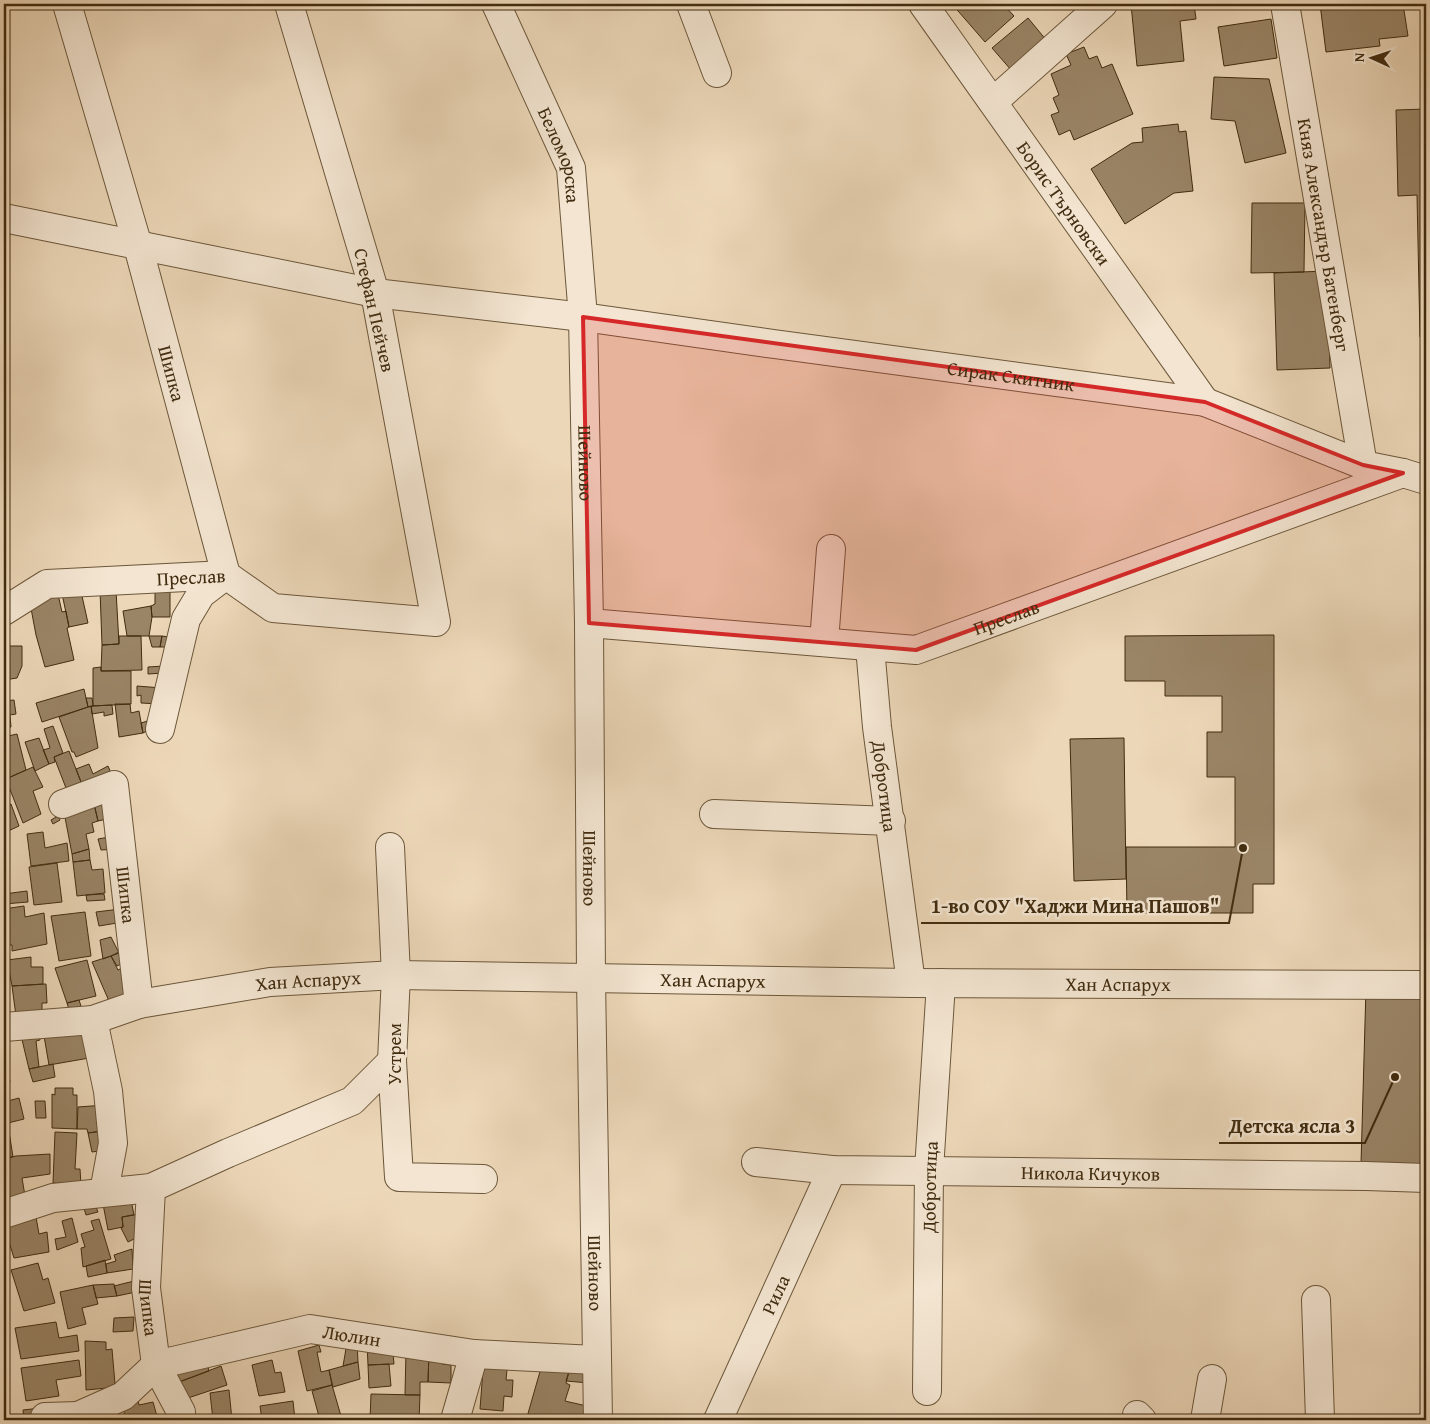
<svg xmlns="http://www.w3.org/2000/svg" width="1430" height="1424" viewBox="0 0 1430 1424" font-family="'Gentium Book Plus',serif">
	<rect width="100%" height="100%" fill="#ecd7b8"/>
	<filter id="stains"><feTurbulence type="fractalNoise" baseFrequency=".004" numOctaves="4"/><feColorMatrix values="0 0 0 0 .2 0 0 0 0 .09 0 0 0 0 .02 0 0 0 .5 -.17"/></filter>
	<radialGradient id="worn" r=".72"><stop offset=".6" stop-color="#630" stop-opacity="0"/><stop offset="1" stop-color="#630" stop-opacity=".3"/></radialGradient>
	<path fill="#9a8567" stroke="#412c10" d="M952,4H1003L1014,16L985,42Z
		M1131,4H1194L1196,19L1180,21L1184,61L1137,66Z
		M1320,4H1403L1408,36L1379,39L1380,46L1326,52Z
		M1028,18L1047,41L1012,71L992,48Z
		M1271,19L1277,58L1224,66L1218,27Z
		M1084,47L1089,59L1097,56L1102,68L1112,64L1133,114L1074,140L1070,130L1059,135L1051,115L1059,112L1053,98L1059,95L1051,74L1071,65L1066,54Z
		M1214,77L1269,79L1286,153L1245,163L1235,121L1211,119Z
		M1426,109V336L1420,337L1417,195L1398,196L1396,110Z
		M1178,124L1179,132L1186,131L1193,191L1174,193L1125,224L1091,169L1132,143L1143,142L1142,128Z
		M1252,203H1305L1304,272L1251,273Z
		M1327,271L1330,368L1277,370L1274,273Z
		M80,587L88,623L69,627L61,589Z
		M57,590L62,612L66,611L69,627L67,628L74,660L45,667L36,635L30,603Z
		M100,590H116L119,644L102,645Z
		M170,590V617H152L151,606L155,604V591Z
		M151,606L152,617L149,636H127L123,611Z
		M1274,635V884H1253V913H1127L1126,847H1235V777H1207V732H1222V696H1165V681H1125V636Z
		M119,636H141L142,670L101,671L102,645L119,644Z
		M149,636H162L160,647H152Z
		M162,636L169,637L168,647H160Z
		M4,646H22V666L17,678L4,680Z
		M164,666V673L148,674V667Z
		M101,667V671H131V704L93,706V668Z
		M137,686L162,688L160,704L141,703V695L137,696Z
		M84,689L88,707L42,722L36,703Z
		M86,698H92L93,706L88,707Z
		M14,700L16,714L4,716V701Z
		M115,704H130L131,713L139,711L143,733L119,737Z
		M112,705L113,714L104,716V712L92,714L91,706Z
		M91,706L98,748L76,757L74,752H72L59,717Z
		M4,716H10L11,727L4,728Z
		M160,717L155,727L143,733L141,723Z
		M53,726L63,753L54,757L55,762L49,764L43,750L50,748L44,729Z
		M17,734L26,770L8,778L4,766V737Z
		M39,738L49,764L35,771L25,742Z
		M1124,738L1126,879L1074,881L1070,739Z
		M69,751L81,782L66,788L54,757Z
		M89,764L93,774L108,766L111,773L82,783L81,782L76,769Z
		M33,767L43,787L33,791L41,814L23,823L6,779Z
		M107,801L111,818L98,821L94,804Z
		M11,804L19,826L6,832L4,829V806Z
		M94,804L98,821L92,823L94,832L86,834L89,849L72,854L64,812Z
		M58,816L60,820L53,824L51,820Z
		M43,832L45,848L67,843L69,861L31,866L27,834Z
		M115,836L117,849L101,850L98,839Z
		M89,849L90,860L73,862L72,854Z
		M90,860L92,870L103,869L105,893L77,896L73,862Z
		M57,863L62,902L34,905L29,867Z
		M27,891L28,902L4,904V894Z
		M104,894L105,900L87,901L86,895Z
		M24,906L25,917L44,913L47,944L12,951V945H4V909Z
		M120,909L123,922L99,926L96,912Z
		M85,912L91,956L59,961L51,916Z
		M111,937L119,953L103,959L100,940Z
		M127,948L130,960L117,966L111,956Z
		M111,956L118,970L122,968L132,991L109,1001L92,962Z
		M31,957V967H43V984L12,986L7,960Z
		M87,960L96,996L67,1003L55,968Z
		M46,984L47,1003H42V1013L16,1016L12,986Z
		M1366,988L1426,990V1166L1361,1164Z
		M79,1000L82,1009L70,1013L67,1003Z
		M90,1023L95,1057L49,1065L44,1036Z
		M19,1027H40V1040L36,1041L39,1067L29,1069Z
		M6,1064L10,1082L4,1084V1065Z
		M53,1064L55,1077L33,1082L29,1069Z
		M55,1088H73V1095H77V1129L52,1128V1094L55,1095Z
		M19,1098L24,1119L4,1124V1100V1102Z
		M35,1101H45L46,1118H36Z
		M105,1105L102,1131L88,1133L87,1129H77L78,1107Z
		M8,1125L13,1157L4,1159V1126Z
		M102,1131L106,1150L92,1152L88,1133Z
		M55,1132L77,1133L75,1169H80L81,1185L53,1183Z
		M50,1154V1174L22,1178L25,1196L4,1201V1163H6L5,1158L16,1156Z
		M130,1195L134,1215L122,1217L123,1227L108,1230L102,1199Z
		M94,1202L98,1212L86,1215L83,1205Z
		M34,1206L39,1234L47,1232L49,1252L14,1258L4,1226Z
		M138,1214L142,1235L128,1242L121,1228L123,1227L122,1217Z
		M72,1218L78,1242L57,1250L55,1239L66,1237L62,1221Z
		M99,1219L111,1259L83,1267L81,1248L85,1247L81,1234L94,1230L91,1221Z
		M132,1249L133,1269L107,1273L106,1264L116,1261L114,1255Z
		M105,1260L107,1273L88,1277L86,1266Z
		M38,1263L43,1280L48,1278L55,1303L24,1311L11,1270Z
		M134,1281L136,1292L117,1296L114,1286Z
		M114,1284L117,1296L96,1298L93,1285Z
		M93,1285L98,1304L82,1308L86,1324L68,1329L60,1292Z
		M134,1317L133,1331L113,1332L114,1318Z
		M56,1322L59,1338L77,1335L79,1351L21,1359L15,1328Z
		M85,1341L106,1342V1350L112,1349L115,1384L107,1388L86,1390Z
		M357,1342L358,1362L343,1366L347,1343Z
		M392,1342L394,1364L368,1365L367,1344Z
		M319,1345L321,1352H317L321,1372L329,1370L332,1385L307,1391L298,1351Z
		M406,1351H429L428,1382H420V1395H405Z
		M429,1351H442V1364L451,1365V1383L428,1382Z
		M205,1355L209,1371L179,1382L175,1367Z
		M484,1357L508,1359L506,1380H513L512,1397L504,1396L503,1411L480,1409Z
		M79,1360L81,1376L56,1380L59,1396L26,1401L21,1368Z
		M272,1360L275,1373L281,1372L285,1392L259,1396L252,1365Z
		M543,1361L570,1368L566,1383L570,1385L565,1401L591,1407L590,1420H539L527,1417Z
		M358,1362L360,1379L333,1387L329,1370Z
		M389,1364L391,1386L369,1388L368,1365Z
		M221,1366L227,1385L185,1399L179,1382Z
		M570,1368L588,1372L589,1383L566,1381Z
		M332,1385L341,1416L320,1420L312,1391Z
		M229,1390L232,1420H213L210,1393Z
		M371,1394L420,1395L419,1420H370Z
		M137,1396L139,1405L153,1402L158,1420H126L121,1400Z
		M293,1401L295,1420H262L260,1406Z
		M41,1408L57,1420H24L23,1410Z"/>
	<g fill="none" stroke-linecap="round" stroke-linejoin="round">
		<g stroke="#6c573a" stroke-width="30">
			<g id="minor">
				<path id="s1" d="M67,4L138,246L226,575L201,594L186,619L160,729"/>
				<path id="s2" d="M496,4L571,168L583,317L589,623L591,978L598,1420"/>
				<path d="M691,4L717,73"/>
				<path id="s3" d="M923,4L1205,402"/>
				<path id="s4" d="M1285,4L1363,465"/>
				<path d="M993,102L1103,4"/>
				<path id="s5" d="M4,218L375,293L583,317L774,344L1205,402L1363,465L1403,473L1426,480"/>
				<path id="s6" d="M4,611L47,584L226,575L273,608L436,622L375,293L289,4"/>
				<path id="s7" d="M589,623L916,650L1403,473"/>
				<path d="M824,642L831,549"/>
				<path id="s8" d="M870,647L877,727L911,983"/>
				<path id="s9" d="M63,804L114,785L139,1004"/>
				<path d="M714,814L891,821"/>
				<path d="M390,847L396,975L392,1061L399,1177L483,1179"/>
				<path d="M93,1020L108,1091L113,1143L104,1192"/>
				<path id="s10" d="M4,1027L93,1020L139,1004L270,982L396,975L911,983L1426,985"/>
				<path id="s11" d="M756,1162L832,1170L1366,1176L1426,1178"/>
				<path id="s12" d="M151,1188L146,1288L156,1365L181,1412V1420"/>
				<path d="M4,1214L53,1198L151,1188L228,1153L352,1101L392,1061"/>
				<path d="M1316,1300L1320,1420"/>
				<path id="s13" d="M927,1391L929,1170L941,983"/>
				<path d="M1137,1415L1142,1420"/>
				<path d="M45,1417L78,1416"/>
				<path id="s14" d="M79,1420L78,1416L123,1396L156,1365L310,1329L474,1354L596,1360"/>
				<path d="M455,1420L474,1354"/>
				<path id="s15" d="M718,1420L832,1170"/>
				<path d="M1205,1420L1212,1379"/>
			</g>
		</g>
		<use href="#minor" stroke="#f3e5d1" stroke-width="28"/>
	</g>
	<path fill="#d62828" fill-opacity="0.2" stroke="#d62828" stroke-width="4" stroke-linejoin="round" d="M583,317L1205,402L1363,465L1403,473L916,650L589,623Z"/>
	<g text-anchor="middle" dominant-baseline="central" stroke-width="5" stroke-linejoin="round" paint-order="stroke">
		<g font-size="19" fill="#412c10" stroke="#f3e5d1">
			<text stroke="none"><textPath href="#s2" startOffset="165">Беломорска</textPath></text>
			<text stroke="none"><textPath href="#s3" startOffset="244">Борис Търновски</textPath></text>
			<text stroke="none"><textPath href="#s4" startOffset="234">Княз Александър Батенберг</textPath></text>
			<text transform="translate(375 310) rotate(77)">Стефан Пейчев</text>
			<text stroke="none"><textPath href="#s1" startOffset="384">Шипка</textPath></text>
			<text stroke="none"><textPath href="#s5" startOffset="1020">Сирак Скитник</textPath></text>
			<text stroke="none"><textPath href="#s2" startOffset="476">Шейново</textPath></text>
			<text stroke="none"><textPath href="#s6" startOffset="195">Преслав</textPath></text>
			<text stroke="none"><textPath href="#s7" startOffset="424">Преслав</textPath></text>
			<text stroke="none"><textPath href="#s8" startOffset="140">Добротица</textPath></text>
			<text stroke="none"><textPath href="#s2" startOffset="881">Шейново</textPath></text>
			<text stroke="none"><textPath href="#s9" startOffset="165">Шипка</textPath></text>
			<text stroke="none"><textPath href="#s10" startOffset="714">Хан Аспарух</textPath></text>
			<text stroke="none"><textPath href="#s10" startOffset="309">Хан Аспарух</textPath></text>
			<text stroke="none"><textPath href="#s10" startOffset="1119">Хан Аспарух</textPath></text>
			<text transform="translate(394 1054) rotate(-90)">Устрем</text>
			<text stroke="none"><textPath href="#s11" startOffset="335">Никола Кичуков</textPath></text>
			<text stroke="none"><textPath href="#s13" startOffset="204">Добротица</textPath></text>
			<text stroke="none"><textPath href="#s2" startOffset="1286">Шейново</textPath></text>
			<text stroke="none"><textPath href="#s15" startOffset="138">Рила</textPath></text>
			<text stroke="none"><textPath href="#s12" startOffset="120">Шипка</textPath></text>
			<text stroke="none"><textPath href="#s14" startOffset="299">Люлин</textPath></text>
		</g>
	</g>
	<path fill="none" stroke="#412c10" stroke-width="2" d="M1243 848L1229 923H921M1395 1077L1365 1143H1219"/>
	<g fill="#412c10" stroke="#f3e5d1" stroke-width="2">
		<circle cx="1243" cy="848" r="5"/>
		<circle cx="1395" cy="1077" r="5"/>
	</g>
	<g font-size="20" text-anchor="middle" font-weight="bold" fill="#412c10" stroke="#f3e5d1" stroke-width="5" stroke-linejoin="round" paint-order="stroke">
		<text x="1075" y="913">1-во СОУ "Хаджи Мина Пашов"</text>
		<text x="1292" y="1133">Детска ясла 3</text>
	</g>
	<rect width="1430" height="1424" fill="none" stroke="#ecd7b8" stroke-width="20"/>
	<rect x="5" y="5" width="1420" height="1414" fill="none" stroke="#412c10" stroke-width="2.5"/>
	<rect x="10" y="10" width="1410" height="1404" fill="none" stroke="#412c10"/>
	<g transform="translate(1372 58) rotate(273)" stroke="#f3e5d1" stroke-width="4" paint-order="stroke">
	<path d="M0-4L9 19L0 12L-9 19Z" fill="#412c10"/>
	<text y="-8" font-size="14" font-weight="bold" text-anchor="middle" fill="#412c10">N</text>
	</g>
	<rect width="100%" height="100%" filter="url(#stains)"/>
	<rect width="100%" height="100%" fill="url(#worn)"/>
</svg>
